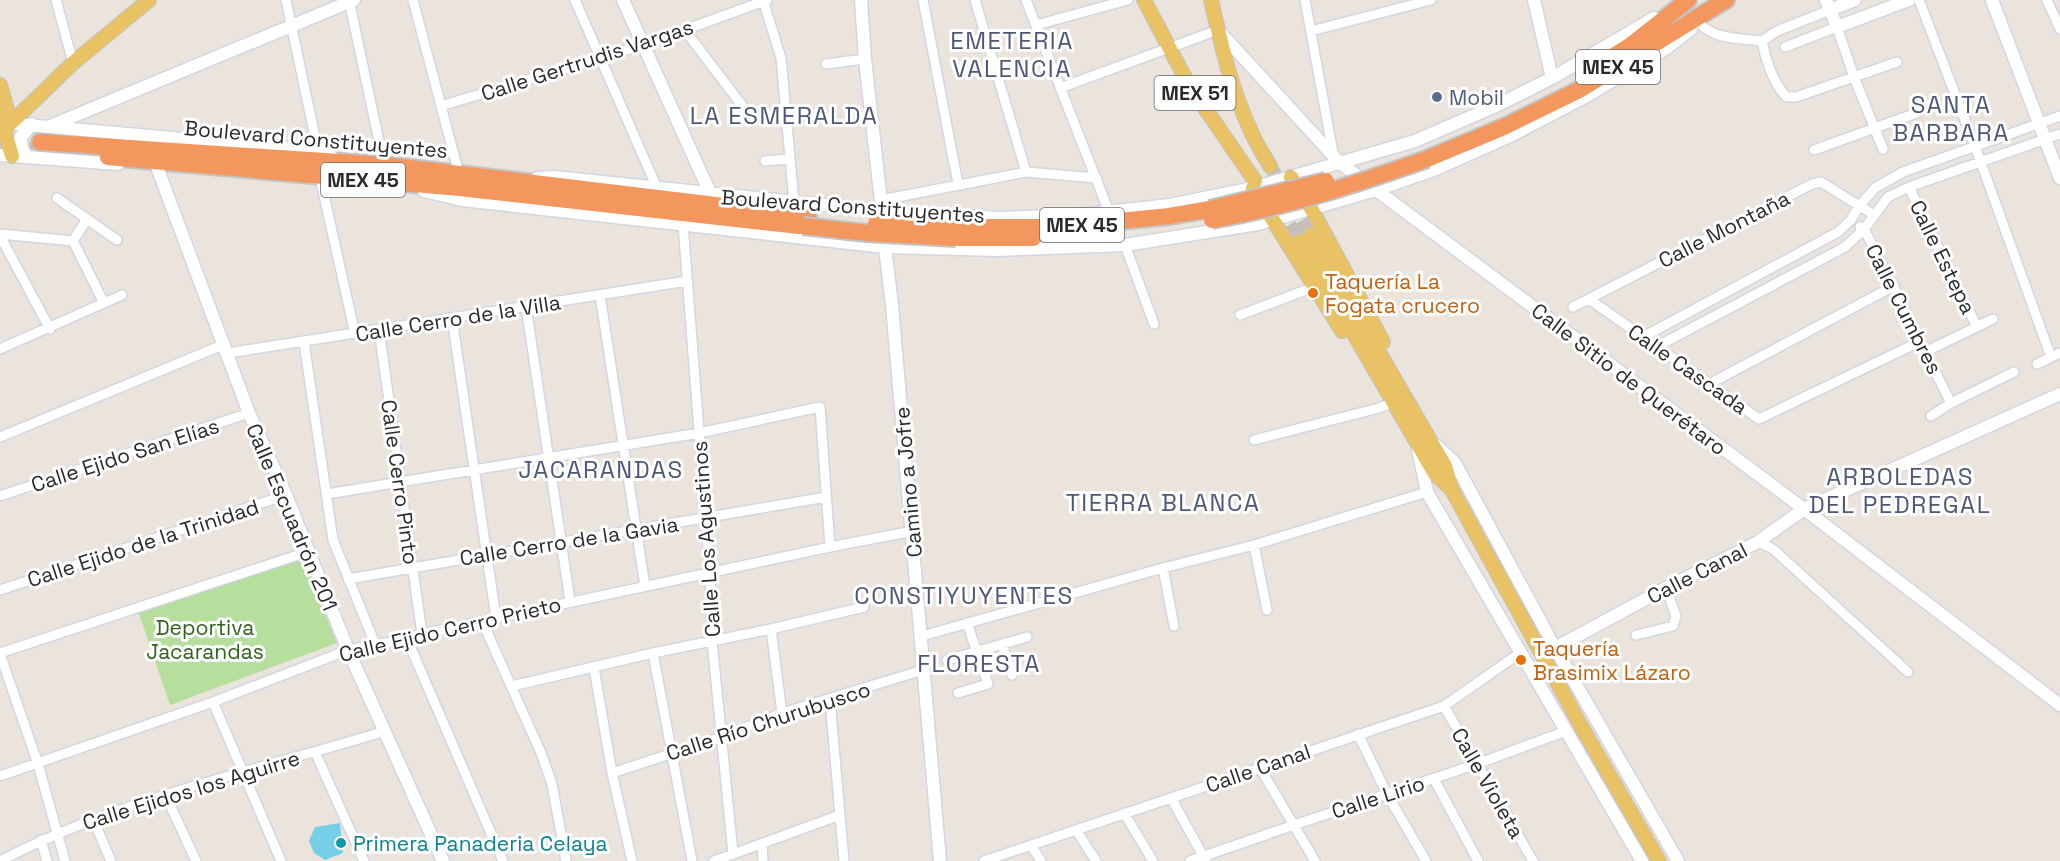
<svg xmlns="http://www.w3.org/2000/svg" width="2060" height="861" viewBox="0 0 2060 861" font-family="'Space Grotesk',sans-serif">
	<rect width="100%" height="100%" fill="#ebe4dc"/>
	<path fill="#b6de9c" d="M302,558L337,643L170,705L137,608L257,569Z"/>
	<path fill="#75cfe7" d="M340,823L343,853L325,860L314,853L309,841L315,827Z"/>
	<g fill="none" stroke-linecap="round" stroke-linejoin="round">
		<path stroke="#c4bfb8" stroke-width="14" stroke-dasharray="14 7" stroke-linecap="butt" d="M1270,166L1311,235
			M1278,207L1300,241"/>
		<path stroke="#c4bfb8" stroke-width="16" stroke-dasharray="16 8" stroke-linecap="butt" d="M0,148L39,151"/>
		<g stroke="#d2d6e2" stroke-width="12">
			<path id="street" d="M56,0L73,63
				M286,0L318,151
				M349,0L384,165
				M413,0L459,174
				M575,0L657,188
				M763,0L781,58L794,202
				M923,0L958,184
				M975,0L1026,172
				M1026,0L1109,212
				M1305,0L1333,153
				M1919,0L1975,146L2051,357
				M2047,0L2060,29
				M1830,10L1777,31L1762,41C1765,58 1774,86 1787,97H1796L1897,62
				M1696,19C1710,40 1739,38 1762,41
				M1036,25L1128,0
				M684,29L753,120L786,117
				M1311,31L1431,0
				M1785,47L1837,27L1854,77L1883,149
				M826,64L865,59
				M1060,88L1218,30
				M441,106L643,45L767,0
				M1814,150L1919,112
				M765,161L790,159
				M321,182L355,334
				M1909,187L1977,327
				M57,198L117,240
				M881,200L1026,172L1097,178
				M683,224L710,573L712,641L733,854
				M1860,227L1864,229C1894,286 1921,345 1951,403
				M0,234L73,241
				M0,236L50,329
				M73,241L104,303
				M73,241L87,219
				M1125,245L1154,324
				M600,295L645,586
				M1589,299L1759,419L1919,342
				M526,306L570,601
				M1573,307L1812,184L1821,182L1874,215
				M1240,315L1314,287
				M452,318L496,618
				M379,330L422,634
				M1643,337L1838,232L1851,220L1859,206L1875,188L1903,172L2060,116
				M304,342L333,540L375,644
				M1656,347L1845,247L1864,229L1888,197L1909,187L2060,134
				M0,349L122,295
				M1925,352L1993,319
				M228,353L687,281
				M2037,364L2060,353
				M1709,384L1894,286
				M1931,416L1951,403L2014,372
				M0,437L225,344
				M1254,440L1379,408L1394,402
				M327,494L699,433L820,407L830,547
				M0,496L249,413
				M1758,542L1773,549L1908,672
				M1254,545L1267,610
				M1163,568L1174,626
				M348,579L826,497
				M0,590L286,495
				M482,621L541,753L552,784L566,861
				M771,629L782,713
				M1636,635L1673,626L1676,616L1666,588
				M922,636L1163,568L1254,545L1427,492
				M407,639L503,861
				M1002,644L1012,675
				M0,653L307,552
				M653,653L692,861
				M0,654L38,764L65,861
				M947,660L1027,637
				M594,668L612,773L632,861
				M512,686L653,653L771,629L864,607
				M958,693L988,684L967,623
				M830,700L844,861
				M213,702L281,861
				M1444,706L1533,861
				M1358,734L1387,794L1426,861
				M315,752L364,861
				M1260,768L1315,861
				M612,773L722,737L782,713L923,670
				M0,776L213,702L348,650L407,639L422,634L830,547L913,531
				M1434,779L1478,861
				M165,794L196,861
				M1171,798L1206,861
				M1124,813L1153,861
				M93,819L111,861
				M1076,830L1096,861
				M41,840L47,861
				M762,844L763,861
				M1031,845L1041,861
				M0,861C121,798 256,771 385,731
				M714,861L840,815
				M984,861L1444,706L1520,653
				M1190,861L1294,825L1477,764L1566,731"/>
		</g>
		<g stroke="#d2d6e2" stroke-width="15">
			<path id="secondary" d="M623,0L710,193
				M861,0L865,59L883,220
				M1534,0L1552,78
				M1826,0L1837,27L1909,0
				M1992,0L2060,178
				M1830,10L1855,0
				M1218,30L1340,163L1804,509L2060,705
				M4,123L318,151L335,159
				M50,126L354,0
				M0,155L118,164
				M27,157L23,150L20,138L32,124
				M157,167L249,413L286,495L348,650L443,861
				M537,178L554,177L883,211L998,218L1079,215L1170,205L1253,188L1415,141L1498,105L1552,78L1654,18
				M424,191L462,200L885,247L998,250L1125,245L1258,224L1376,190L1436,169L1510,136L1585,97L1668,47L1691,29
				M884,240L892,305L940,861
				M1436,445L1455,463L1555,648L1678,861
				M1418,449L1427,492L1642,861
				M1555,648L1666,588L1758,542L1804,509L2060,394"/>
		</g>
		<g stroke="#c3c3c3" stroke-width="16">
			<path id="primary" d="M1144,0L1189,85L1255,181
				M1211,0C1221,43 1231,89 1250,129C1255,142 1263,154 1270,166
				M0,85L11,123
				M1,120L12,156
				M0,131L11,123L73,63L149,0
				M1291,177L1312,210L1383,342
				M1253,188L1342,331
				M1311,235L1445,466L1452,490L1581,726L1659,861
				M1300,241L1435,474L1451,489"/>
		</g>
		<g stroke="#c3c3c3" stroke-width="20">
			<path id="highway" d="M1604,62L1631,45L1688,0
				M40,142L384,165L808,216
				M108,157L460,188L799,226
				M1427,159L1506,126L1581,89L1726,0
				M953,227H1060L1169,216L1210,209
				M956,238H1033"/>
		</g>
		<use href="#street" stroke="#fff" stroke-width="9"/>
		<use href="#secondary" stroke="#fff" stroke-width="12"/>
		<use href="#primary" stroke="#e8c265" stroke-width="14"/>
		<use href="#highway" stroke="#f4975e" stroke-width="16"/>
		<g stroke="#c3c3c3" stroke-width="20" stroke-linecap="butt">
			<path id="highway-bridge" d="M1210,209L1326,181
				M1212,220C1286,207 1356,184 1427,159
				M876,223L953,227
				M803,226L867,233L956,238"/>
		</g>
		<use href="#highway-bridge" stroke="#f4975e" stroke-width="16"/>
	</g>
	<circle fill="#5c6f8a" stroke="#fff" stroke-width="2" cx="1437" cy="97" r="6"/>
	<g fill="#e8710a" stroke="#fff" stroke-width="2">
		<circle cx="1313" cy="293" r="6"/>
		<circle cx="1521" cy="660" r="6"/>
	</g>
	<circle fill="#0f9aa8" stroke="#fff" stroke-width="2" cx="341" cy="843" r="6"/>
	<g text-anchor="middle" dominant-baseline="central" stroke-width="6" stroke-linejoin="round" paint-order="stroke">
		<g fill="#fff" stroke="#6a6a6a" stroke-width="1.5">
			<rect x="1576" y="50" width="84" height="34" rx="4.5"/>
			<rect x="1154.5" y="76" width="81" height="34" rx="4.5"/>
			<rect x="321" y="163" width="84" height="34" rx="4.5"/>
			<rect x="1040" y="208" width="84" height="34" rx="4.5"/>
		</g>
		<g font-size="20" font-weight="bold" fill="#2a2a2a">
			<text x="1618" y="67">MEX 45</text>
			<text x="1195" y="93">MEX 51</text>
			<text x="363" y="180">MEX 45</text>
			<text x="1082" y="225">MEX 45</text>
		</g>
		<g font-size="21" fill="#2a2a2a" stroke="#fff">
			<text transform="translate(587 60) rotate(-18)">Calle Gertrudis Vargas</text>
			<text transform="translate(316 139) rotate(5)">Boulevard Constituyentes</text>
			<text transform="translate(853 206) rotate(4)">Boulevard Constituyentes</text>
			<text transform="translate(1724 229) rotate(-27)">Calle Montaña</text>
			<text transform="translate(1943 257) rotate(64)">Calle Estepa</text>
			<text transform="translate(1904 309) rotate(63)">Calle Cumbres</text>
			<text transform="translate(458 318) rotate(-9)">Calle Cerro de la Villa</text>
			<text transform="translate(1688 369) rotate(35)">Calle Cascada</text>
			<text transform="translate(1629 379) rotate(37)">Calle Sitio de Querétaro</text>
			<text transform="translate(125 455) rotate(-18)">Calle Ejido San Elías</text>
			<text transform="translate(400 482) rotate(82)">Calle Cerro Pinto</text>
			<text transform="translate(908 482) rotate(-95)">Camino a Jofre</text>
			<text transform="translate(292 517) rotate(67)">Calle Escuadrón 201</text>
			<text transform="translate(706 539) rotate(-94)">Calle Los Agustinos</text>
			<text transform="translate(569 541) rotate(-9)">Calle Cerro de la Gavia</text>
			<text transform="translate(143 543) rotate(-18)">Calle Ejido de la Trinidad</text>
			<text transform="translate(1697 573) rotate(-27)">Calle Canal</text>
			<text transform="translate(450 629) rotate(-13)">Calle Ejido Cerro Prieto</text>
			<text transform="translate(768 721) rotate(-18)">Calle Río Churubusco</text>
			<text transform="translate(1258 768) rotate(-19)">Calle Canal</text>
			<text transform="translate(1488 783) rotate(60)">Calle Violeta</text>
			<text transform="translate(191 790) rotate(-17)">Calle Ejidos los Aguirre</text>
			<text transform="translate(1378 797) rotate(-18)">Calle Lirio</text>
		</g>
		<g font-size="21" fill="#4e5e75" stroke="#fff" text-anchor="start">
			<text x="1449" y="97">Mobil</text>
		</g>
		<g font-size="21" fill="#c56008" stroke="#fff" text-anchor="start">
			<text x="1325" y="281">Taquería La<tspan x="1325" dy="24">Fogata crucero</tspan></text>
			<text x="1533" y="648">Taquería<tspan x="1533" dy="24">Brasimix Lázaro</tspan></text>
		</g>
		<g font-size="21" fill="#30621e" stroke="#fff">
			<text x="205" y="627">Deportiva<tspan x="205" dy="24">Jacarandas</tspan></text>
		</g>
		<g font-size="21" fill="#0d838f" stroke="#fff" text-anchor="start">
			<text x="353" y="843">Primera Panaderia Celaya</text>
		</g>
		<g font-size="24" letter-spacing="1.5" fill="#4d5777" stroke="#fff">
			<text x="1012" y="40">EMETERIA<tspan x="1012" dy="28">VALENCIA</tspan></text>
			<text x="1951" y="104">SANTA<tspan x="1951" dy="28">BARBARA</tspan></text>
			<text x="784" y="115">LA ESMERALDA</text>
			<text x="601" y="469">JACARANDAS</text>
			<text x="1900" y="476">ARBOLEDAS<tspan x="1900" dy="28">DEL PEDREGAL</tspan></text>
			<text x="1163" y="502">TIERRA BLANCA</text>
			<text x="964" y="595">CONSTIYUYENTES</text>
			<text x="979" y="663">FLORESTA</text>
		</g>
	</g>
</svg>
